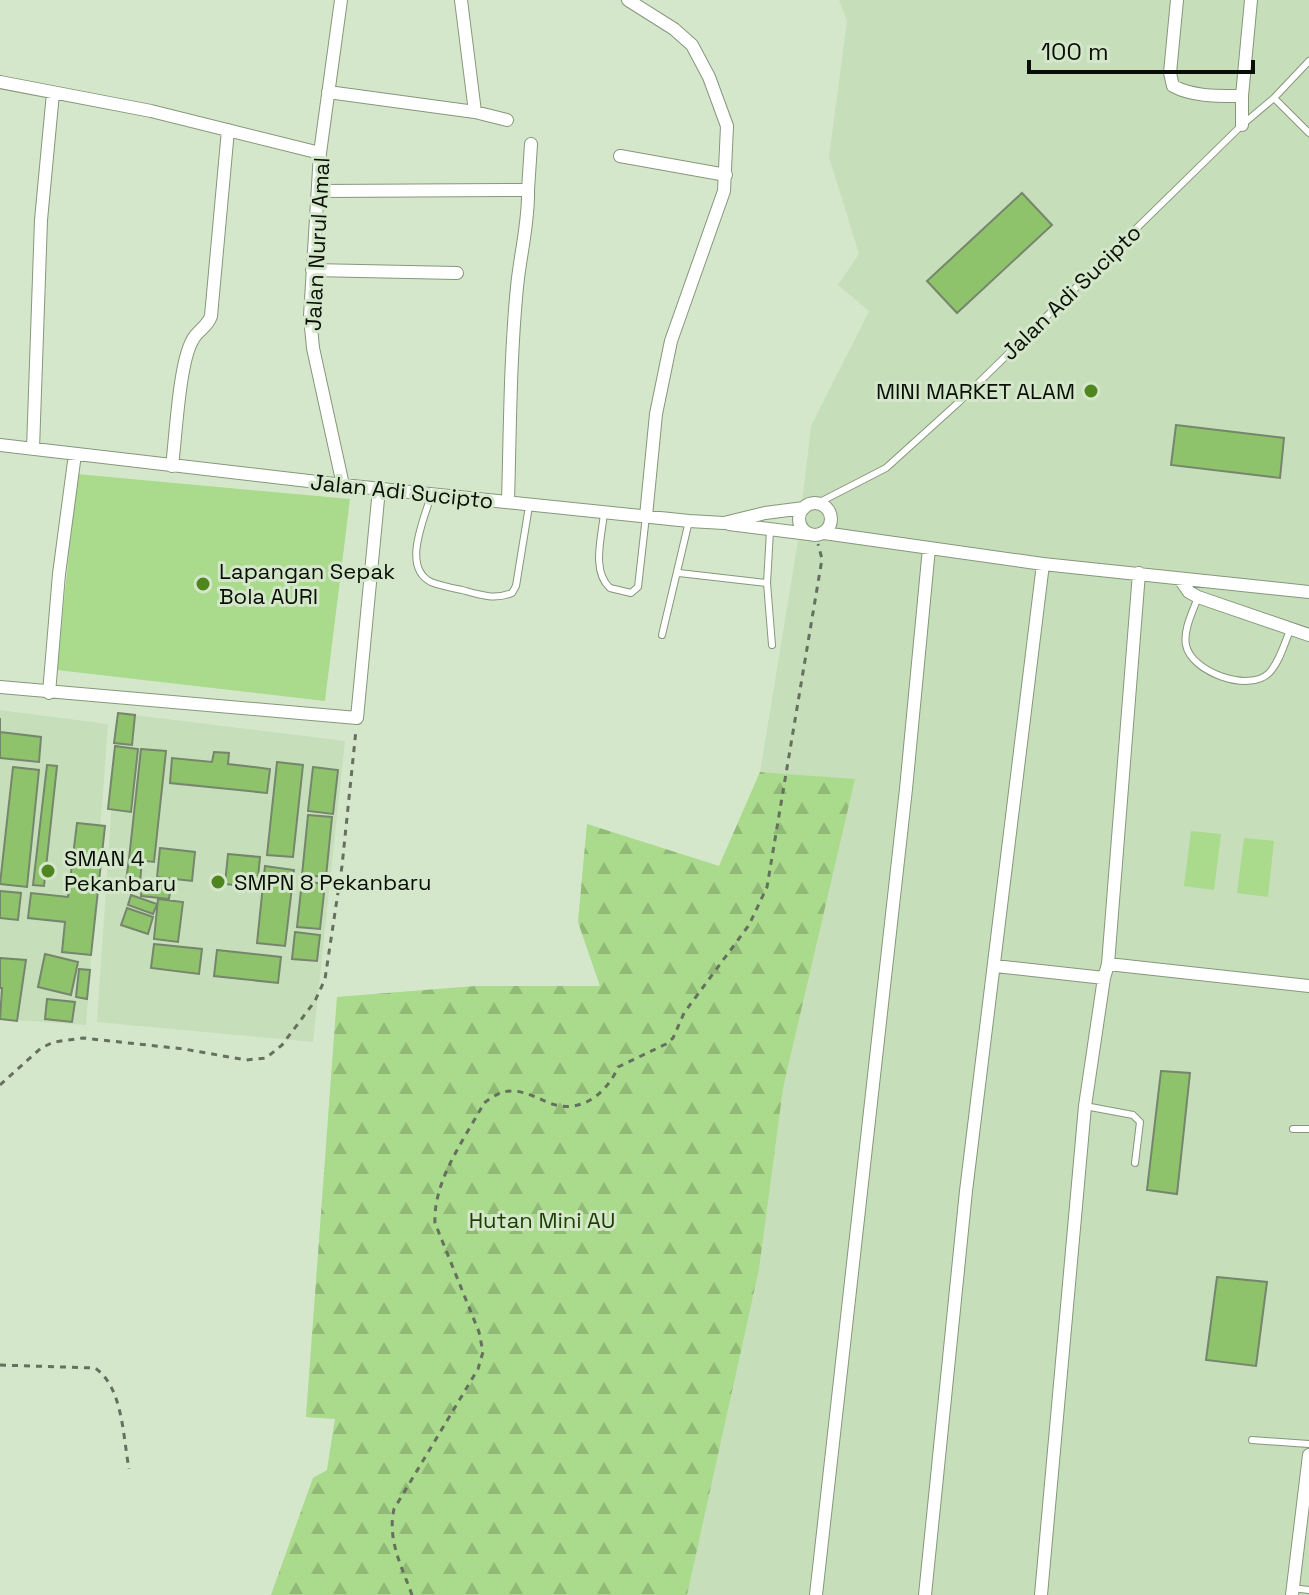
<svg xmlns="http://www.w3.org/2000/svg" width="1309" height="1595" viewBox="0 0 1309 1595" font-family="'Space Grotesk',sans-serif">
	<defs>
		<pattern id="forest-firs" width="22" height="20" patternUnits="userSpaceOnUse" patternTransform="scale(2)"><rect width="22" height="20" fill="#aada8c"/><path d="M5 1l3.5 6h-7zM16 11l3.5 6h-7z" fill="#91ba77"/></pattern>
	</defs>
	<rect width="100%" height="100%" fill="#d5e7ca"/>
	<path fill="#c7deba" d="M839,0H1309V1595H271L313,1478L327,1470L335,1419L306,1417L337,997L476,986H600L578,922L587,824L719,866L760,772L797,547L811,426L869,311L838,285L859,254L829,157L847,21Z
		M0,710L108,724L86,1025L0,1019Z
		M118,713L345,741L313,1042L97,1022Z"/>
	<path fill="url(#forest-firs)" d="M760,772L855,779L783,1088L759,1269L687,1595H271L313,1478L327,1470L335,1419L306,1417L337,997L476,986H600L578,922L587,824L719,866Z"/>
	<path fill="#aada8c" d="M77,474L350,499L325,701L57,670Z
		M1191,831L1221,834L1214,890L1184,886Z
		M1244,838L1274,841L1268,897L1237,893Z"/>
	<path fill="#8ec36b" stroke="#75866c" stroke-width="2" d="M1022,193L1052,225L957,313L927,281Z
		M1176,425L1284,438L1280,478L1171,465Z
		M118,713L135,715L132,745L114,743Z
		M0,718V732L41,737L39,762L0,758Z
		M115,746L138,749L131,812L108,809Z
		M141,749L166,751L154,862L129,859Z
		M214,752L229,753L228,764L270,769L267,793L170,783L172,758L212,762Z
		M277,762L303,765L293,857L267,855Z
		M47,765L57,766L44,886L33,885Z
		M13,767L39,770L27,887L0,884Z
		M313,767L338,770L333,814L308,811Z
		M308,815L332,817L326,877L302,875Z
		M77,823L105,826L91,955L62,952L65,922L28,918L31,893L68,897Z
		M160,848L195,852L192,881L157,877Z
		M228,854L260,857L257,887L225,884Z
		M129,859L142,861L140,882L126,881Z
		M265,866L294,870L285,946L257,943Z
		M302,881L325,884L320,929L297,927Z
		M142,883L171,886L169,899L141,896Z
		M0,891L21,893L18,920L0,918Z
		M131,895L157,904L153,914L128,905Z
		M158,899L183,902L178,942L154,939Z
		M127,908L153,917L148,934L121,925Z
		M295,932L320,935L317,961L292,959Z
		M154,944L202,949L199,974L151,968Z
		M217,950L281,957L278,983L214,976Z
		M45,954L78,962L71,995L38,987Z
		M0,958L26,960L17,1021L0,1019L2,988H0Z
		M79,969L90,970L87,999L76,997Z
		M47,999L75,1002L72,1022L45,1019Z
		M1161,1071L1190,1073L1177,1194L1147,1190Z
		M1217,1277L1267,1282L1256,1366L1206,1360Z"/>
	<g fill="none" stroke-linecap="round" stroke-linejoin="round">
		<g stroke="#86977c" stroke-width="8">
			<path id="service" d="M1274,98L1309,133
				M431,495C425,518 401,567 431,582C441,586 452,588 462,590C480,595 494,600 512,593L516,586L529,506
				M818,503L886,468L959,402L1242,125L1274,98L1309,61
				M604,513C602,536 591,571 610,588L631,593L638,587L646,516
				M770,531L767,583L772,645
				M679,573L767,583
				M1198,597C1193,611 1183,630 1186,645C1191,672 1249,693 1269,673C1280,662 1285,641 1291,628
				M662,635L689,521
				M1085,1106L1133,1115L1140,1122L1135,1163
				M1293,1129H1309
				M1252,1440L1309,1444
				M1292,1588L1309,1590"/>
		</g>
		<g stroke="#86977c" stroke-width="14">
			<path id="minor" d="M341,0L320,153L310,316L313,348L343,485
				M461,0L475,112
				M628,0L674,29L692,45L709,77L727,126L724,191L671,341L656,414L646,516
				M1177,0L1170,73L1173,86C1194,97 1219,96 1242,96
				M0,82L151,111L320,153
				M328,92L475,112L507,120
				M1242,125V96L1251,0
				M620,156L726,175
				M528,190L531,144
				M319,191L528,190C529,222 520,255 517,287C510,359 510,431 508,502
				M312,270L457,273
				M0,445L343,485L689,521L724,523L765,513L804,508
				M33,449L41,220L53,93
				M172,466C176,435 179,365 192,341C197,330 207,328 211,316L228,130
				M799 519a16 16 0 1 1 32 0a16 16 0 1 1-32 0Z
				M729,524L809,534
				M824,533L1043,564L1309,592
				M1180,579L1189,592L1198,597L1309,635
				M0,687L357,718L379,489
				M49,693L59,574L75,454
				M1108,964L1309,986
				M995,966L1104,978
				M816,1595L906,789L929,548
				M925,1595L966,1191L1043,564
				M1041,1595L1085,1106L1104,978L1108,964L1139,573
				M1292,1595L1309,1455"/>
		</g>
		<path stroke="#65705e" stroke-width="3" stroke-dasharray="6 6" stroke-linecap="butt" d="M0,1085L41,1048L54,1042L83,1038L184,1049L246,1060L266,1058L282,1045L315,1001L325,979L342,866L356,730
			M0,1365L95,1368C123,1387 123,1437 129,1469
			M412,1595C402,1567 387,1540 394,1509L478,1369L483,1352L479,1332L435,1223C433,1181 464,1140 484,1103C492,1097 500,1091 512,1091C529,1091 544,1103 560,1106C587,1110 609,1089 618,1067L666,1044L673,1038L684,1013L749,925L767,887L822,559L818,544"/>
		<use href="#service" stroke="#fff" stroke-width="6"/>
		<use href="#minor" stroke="#fff" stroke-width="12"/>
	</g>
	<g fill="#4f8620" stroke="#d5e7ca" stroke-width="3">
		<circle cx="1091" cy="391" r="8"/>
		<circle cx="203" cy="584" r="8"/>
		<circle cx="48" cy="871" r="8"/>
		<circle cx="218" cy="882" r="8"/>
	</g>
	<g text-anchor="middle" dominant-baseline="central" stroke-width="6" stroke-linejoin="round" paint-order="stroke">
		<g font-size="22" fill="#090f06" stroke="#d5e7ca">
			<text transform="translate(317 244) rotate(-87)">Jalan Nurul Amal</text>
			<text transform="translate(1071 292) rotate(-44)">Jalan Adi Sucipto</text>
			<text transform="translate(402 491) rotate(6)">Jalan Adi Sucipto</text>
		</g>
		<g font-size="22" fill="#090f06" stroke="#d5e7ca" text-anchor="start">
			<text x="1075" y="391" text-anchor="end">MINI MARKET ALAM</text>
			<text x="219" y="571">Lapangan Sepak<tspan x="219" dy="25">Bola AURI</tspan></text>
			<text x="64" y="858">SMAN 4<tspan x="64" dy="25">Pekanbaru</tspan></text>
			<text x="234" y="882">SMPN 8 Pekanbaru</text>
		</g>
		<g font-size="22" fill="#1d3e00" stroke="#d5e7ca">
			<text x="542" y="1220">Hutan Mini AU</text>
		</g>
	</g>
	<path d="M1029 60v12h224v-12" fill="none" stroke="#090f06" stroke-width="4"/>
	<text x="1041" y="60" font-size="24" fill="#090f06" stroke="#d5e7ca" stroke-width="6" paint-order="stroke">100 m</text>
</svg>
